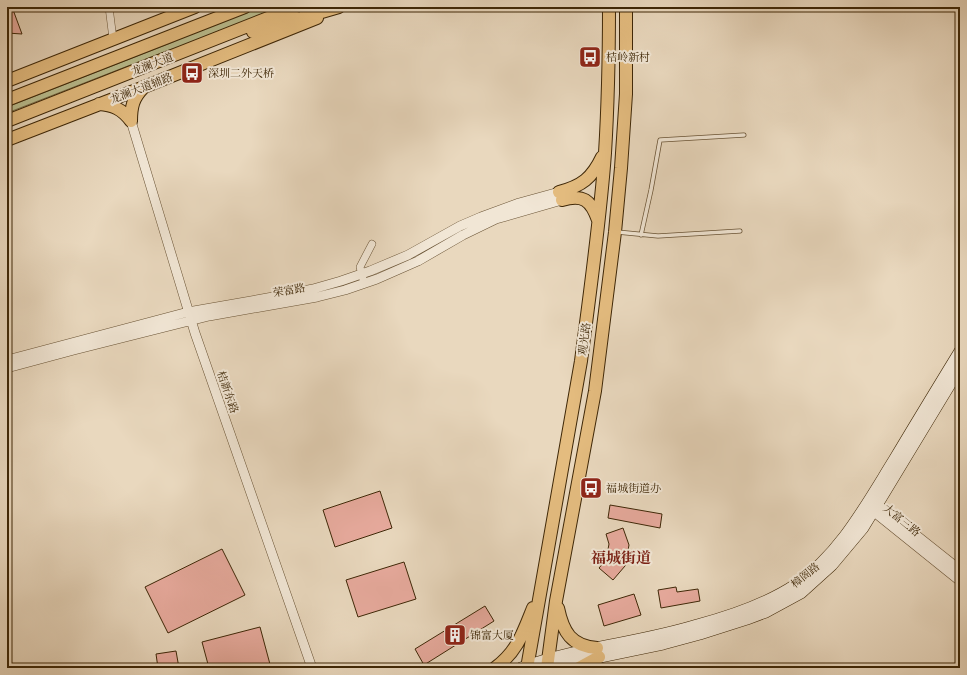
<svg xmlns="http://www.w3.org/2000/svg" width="967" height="675" viewBox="0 0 967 675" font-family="'Libre Caslon Text','Noto Serif SC',serif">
	<rect width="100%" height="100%" fill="#e9d8be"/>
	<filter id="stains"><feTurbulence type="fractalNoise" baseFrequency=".005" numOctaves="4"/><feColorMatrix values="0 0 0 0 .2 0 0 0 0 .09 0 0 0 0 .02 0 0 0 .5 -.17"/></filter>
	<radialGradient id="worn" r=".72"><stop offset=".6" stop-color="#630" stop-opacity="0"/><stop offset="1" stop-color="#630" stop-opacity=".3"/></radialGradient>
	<path fill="#babe8f" stroke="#7c724b" d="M240,7H320L169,50L7,113V107L173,42Z"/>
	<path fill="#e7aa9d" stroke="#3e2707" d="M7,7H12L22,34L7,33Z
		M380,491L392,528L335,547L323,510Z
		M610,505L662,514L660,528L608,518Z
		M623,528L629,545L625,566L613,580L599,568L606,560L609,544L606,534Z
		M222,549L245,595L168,633L145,587Z
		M404,562L416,599L358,617L346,580Z
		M676,587L677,592L698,589L700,601L661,608L658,590Z
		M634,594L641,615L604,626L598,605Z
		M485,606L494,621L424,665L415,649Z
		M260,627L271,668H209L202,642Z
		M176,651L179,668H158L156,654Z"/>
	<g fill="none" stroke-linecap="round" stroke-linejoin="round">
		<g stroke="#695335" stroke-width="5">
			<path id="service" d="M617,232L658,236L740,231
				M641,235L651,190L660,140L744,135"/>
		</g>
		<g stroke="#695335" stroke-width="8">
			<path id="minor" d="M109,7L113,39
				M364,283L360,267L372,244"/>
		</g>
		<g stroke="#695335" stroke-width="10">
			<path id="tertiary" d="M131,121L195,333L312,668
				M7,360L188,312L284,295L313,289L341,281L370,271L408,255L460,226L481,217L519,203L559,192
				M7,368L74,350L209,316L317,297L345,290L377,279L418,261L463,235L496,219L562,200
				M871,502L877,504L960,570
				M870,506L873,511L960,581"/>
		</g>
		<g stroke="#3e2707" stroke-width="12">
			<path id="secondary" d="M521,668C578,647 639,643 697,625C731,616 766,604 795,585C840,554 866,505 894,460C916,423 938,387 960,351
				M547,668L663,644L700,634L747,619L766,612L801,593L832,565L863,528L960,368"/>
		</g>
		<g stroke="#3e2707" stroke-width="14">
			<path id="primary" d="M7,81L195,7
				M99,104C113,105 122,109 131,121
				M131,121C131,107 133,98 143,88
				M7,140L144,87L317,18
				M559,192C582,186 592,178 602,157
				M562,200C583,194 591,200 598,220
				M558,608C563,632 571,646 597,648
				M495,668C517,652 523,633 533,608
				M527,668L581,361C590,292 600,222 605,153C608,104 609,55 609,7
				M547,668L556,601L595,391L615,232L621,168L626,94V7
				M579,668L599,657"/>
		</g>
		<g stroke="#3e2707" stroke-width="14">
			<path id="trunk" d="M253,32L339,7
				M7,100L245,7
				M7,121L296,7"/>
		</g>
		<use href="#service" stroke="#f1e6d5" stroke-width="3.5"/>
		<use href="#minor" stroke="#f1e6d5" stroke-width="7"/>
		<use href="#tertiary" stroke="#f1e6d5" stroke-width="9"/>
		<use href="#secondary" stroke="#f1e6d5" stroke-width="11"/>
		<use href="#primary" stroke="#e4bc7f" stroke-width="12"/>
		<use href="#trunk" stroke="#e4bc7f" stroke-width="12"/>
	</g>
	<defs>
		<g id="bus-square" transform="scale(1.15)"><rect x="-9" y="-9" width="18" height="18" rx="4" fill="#8f2418" stroke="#f1e6d5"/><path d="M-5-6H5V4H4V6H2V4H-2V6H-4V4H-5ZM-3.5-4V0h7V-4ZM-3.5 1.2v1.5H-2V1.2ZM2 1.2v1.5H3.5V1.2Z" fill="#fff"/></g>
		<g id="building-square" transform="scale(1.15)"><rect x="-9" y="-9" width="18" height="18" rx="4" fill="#8f2418" stroke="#f1e6d5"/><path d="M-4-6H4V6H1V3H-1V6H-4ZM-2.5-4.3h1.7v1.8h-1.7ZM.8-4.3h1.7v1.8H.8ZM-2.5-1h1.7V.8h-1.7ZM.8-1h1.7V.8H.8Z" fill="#fff"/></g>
	</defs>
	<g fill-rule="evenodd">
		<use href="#bus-square" x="590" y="57"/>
		<use href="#bus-square" x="192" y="73"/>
		<use href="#bus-square" x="591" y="488"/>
		<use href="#building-square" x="455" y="635"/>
	</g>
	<g text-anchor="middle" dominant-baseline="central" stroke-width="4" stroke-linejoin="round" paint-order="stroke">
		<g font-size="11" fill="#3e2707" stroke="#f1e6d5" text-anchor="start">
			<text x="606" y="57">桔岭新村</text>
			<text x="208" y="73">深圳二外天桥</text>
			<text x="606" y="488">福城街道办</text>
			<text x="470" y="635">锦富大厦</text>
		</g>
		<g font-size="11" fill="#3e2707" stroke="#f1e6d5">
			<text transform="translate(152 64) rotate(-21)">龙澜大道</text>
			<text transform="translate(141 88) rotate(-21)">龙澜大道辅路</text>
			<text transform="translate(289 290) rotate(-10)">荣富路</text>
			<text transform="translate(584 339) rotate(-82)">观光路</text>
			<text transform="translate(228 392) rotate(71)">桔新东路</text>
			<text transform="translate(902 520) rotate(39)">大富三路</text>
			<text transform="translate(805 575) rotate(-39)">樟阁路</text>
		</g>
		<g font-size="15" font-weight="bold" fill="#7a1f14" stroke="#f1e6d5">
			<text x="621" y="557">福城街道</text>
		</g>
	</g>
	<rect width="967" height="675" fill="none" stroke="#e9d8be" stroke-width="24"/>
	<rect x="8" y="8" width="951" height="659" fill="none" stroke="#3e2707" stroke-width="2"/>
	<rect x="12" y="12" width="943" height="651" fill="none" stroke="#3e2707"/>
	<rect width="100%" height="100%" filter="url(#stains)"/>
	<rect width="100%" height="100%" fill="url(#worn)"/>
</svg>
